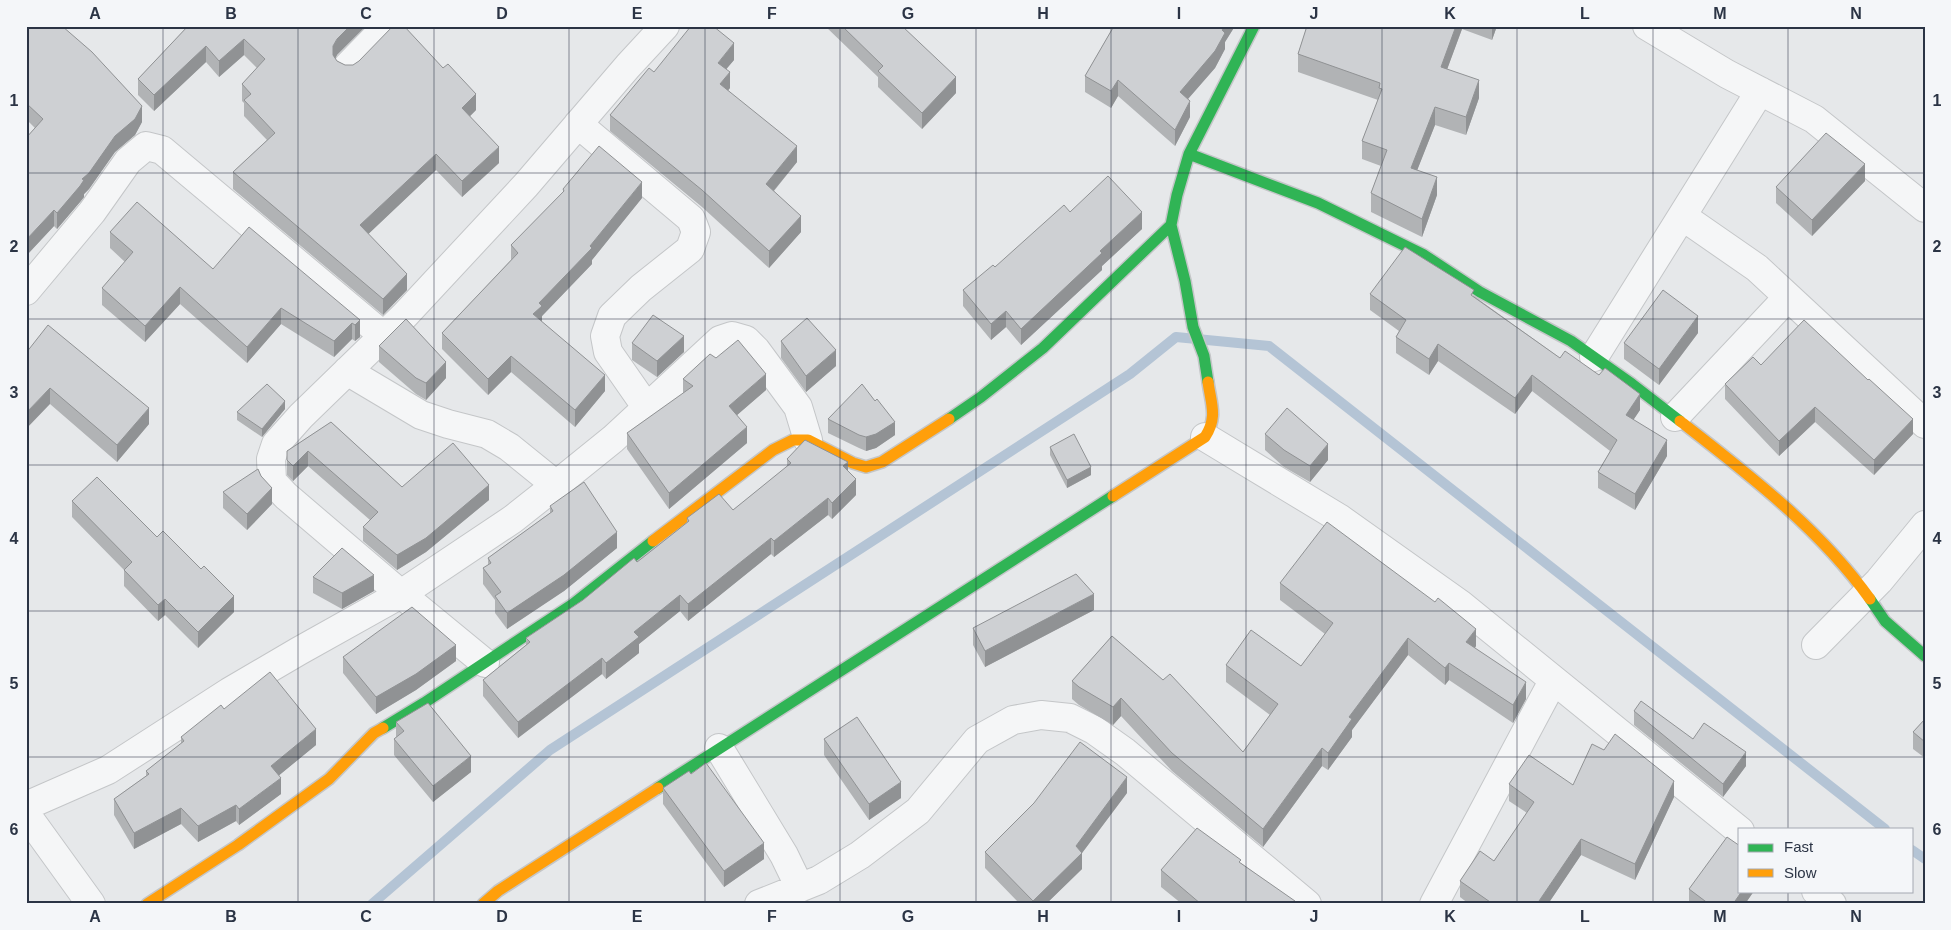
<svg xmlns="http://www.w3.org/2000/svg" width="1951" height="930" viewBox="0 0 1951 930" font-family="Arial,sans-serif">
	<rect width="100%" height="100%" fill="#e6e8ea"/>
	<g fill="none" stroke-linecap="round" stroke-linejoin="round">
		<path stroke="#b4c4d5" stroke-width="10" d="M1912,850L1925,859
			M372,904L550,750L1130,374L1176,337L1269,346L1885,829"/>
		<g stroke="#c4c6c8" stroke-width="30">
			<path id="street" d="M1647,26L1727,74L1814,119L1925,208
				M348,66L387,26
				M578,124L691,219L696,232L690,249L641,288L612,316L605,336L608,352L647,408
				M1682,216L1757,268L1925,424
				M26,291L92,212L128,161L146,146L162,150L384,336
				M1594,357L1760,91
				M347,371L421,415L448,424L487,434L509,447L556,485
				M1675,417L1788,297
				M1205,437L1339,518L1460,604L1740,831
				M1816,645L1879,581L1925,525
				M485,663L401,594L286,496L272,481L271,459L276,444L301,416L405,315L526,185L628,66L665,26
				M719,748L784,855L800,888
				M26,806L108,770L229,692L299,651L401,594L513,519L556,485L613,439L720,340L732,336L746,340L756,350L798,407L808,440
				M26,814L91,904
				M1816,891L1832,904
				M759,904L819,880L860,855L918,811L977,740L1013,720L1041,715L1070,718L1094,730L1125,752L1307,904
				M1434,904L1553,681"/>
		</g>
		<g stroke="#c4c6c8" stroke-width="14">
			<path id="fast" d="M1189,154L1318,203L1424,255L1480,292L1571,341L1632,384L1680,421
				M1208,382L1204,356L1193,327L1185,281L1171,225L1177,195L1189,154L1254,26
				M949,419L981,397L1043,348L1171,225
				M1870,599L1885,621L1925,656
				M383,728L424,703L573,604L653,541
				M658,788L1113,496"/>
		</g>
		<g stroke="#c4c6c8" stroke-width="14">
			<path id="slow" d="M1680,421C1748,474 1819,528 1870,599
				M1113,496L1205,437C1218,417 1211,404 1208,382
				M653,541L773,450L793,440H808L853,463L866,467L882,462L949,419
				M147,904L238,845L329,779L374,733L383,728
				M483,904L498,891L658,788"/>
		</g>
		<use href="#street" stroke="#f5f6f7" stroke-width="28"/>
		<use href="#fast" stroke="#30b455" stroke-width="11"/>
		<use href="#slow" stroke="#ff9f0a" stroke-width="11"/>
	</g>
	<path fill="#b1b3b5" d="M188,26L337,55L335,58L337,61L345,65L476,110L470,116L499,163L462,197L436,170L368,234L407,290L383,315L233,189V172L267,140L244,116V103L242,101V84L257,68L244,55L219,77L206,62L154,111L138,95V79Z
		M825,26H902L956,93L922,129L878,87V77Z
		M1114,26H1235L1225,42V49L1215,68L1188,99L1190,117L1175,146L1118,96L1111,108L1085,92V76Z
		M1307,26H1497L1492,40L1462,29L1447,69L1479,98L1466,135L1435,125L1417,170L1437,195L1422,237L1371,212V193L1381,166L1362,159V141L1378,100L1298,72V54Z
		M26,29L142,122L135,135L115,152L89,189L84,194V197L80,202L57,229L54,226L26,256V138L35,128L26,119Z
		M734,60L726,69L730,88L728,90L797,162L774,191L801,232L769,268L702,207L610,131V115L654,72Z
		M1865,181L1812,236L1776,203V187Z
		M563,189L642,198L592,260V264L542,316V322L605,391L575,427L511,372L488,395L442,349V333L511,260V245L563,193Z
		M1070,212L1142,229L1102,266V270L1021,345L1006,327L991,340L963,306V290Z
		M110,232L360,320V337L355,341L352,339L334,357L281,324L247,363L180,304L145,342L102,305V288L125,262L110,248Z
		M1370,294L1474,296L1560,358L1640,410L1633,420L1667,456L1635,510L1598,488V472L1610,451L1532,391L1515,414L1438,361L1429,375L1396,353V337L1399,331L1370,310Z
		M1698,333L1659,385L1624,359V343Z
		M781,341L836,366L806,392L781,358Z
		M632,343L684,352L657,377L632,360Z
		M379,346L446,378L426,400L416,394L379,362Z
		M26,353L149,424L117,462L50,404Z
		M1761,365L1913,434L1874,475L1815,422L1779,456L1725,399V384Z
		M683,379L766,390L737,415L747,443L669,509L627,449V433L683,394Z
		M285,409L262,437L237,420V412Z
		M828,419L895,435L876,448L866,451L859,448L828,433Z
		M331,422L402,487L489,500L426,552L397,570L363,541V527L370,520L308,466L293,481L287,475V451Z
		M1265,434L1328,460L1310,482L1284,467L1265,450Z
		M1050,447L1091,475L1067,488L1050,455Z
		M787,459L848,471L856,495L832,519L828,515L774,557L771,554L688,621L680,611L639,644V653L606,679L602,674L518,738L483,696V680L526,645V638L583,600L641,559L687,523V518L733,510L787,467Z
		M261,476L272,504L247,530L223,508V492Z
		M72,501L157,537L234,612L198,648L165,615L158,621L124,586V570L72,517Z
		M550,506L617,548L564,591L507,629L495,613V600L483,584V568L488,565V558L550,513Z
		M313,577L374,591L342,609L313,593Z
		M1280,583L1476,646L1475,648L1526,699L1513,723L1449,680L1445,685L1408,655L1352,730V737L1328,770L1322,766L1263,847L1172,771L1121,716L1113,725L1079,705L1072,699V681L1112,636L1243,752L1270,715L1226,682V665L1301,666L1325,634L1280,600Z
		M1094,610L985,667L973,645V628Z
		M343,657L456,661L416,690L376,714L343,673Z
		M224,709L316,745L279,775L281,794L239,825L236,821L198,842L181,824L134,849L114,815V799L146,776V771L181,744V737Z
		M1634,711L1693,739L1746,766L1723,797L1634,725Z
		M1925,719V758L1913,749V732Z
		M396,722L471,772L433,802L394,755V739L396,737Z
		M824,739L901,798L869,820L824,755Z
		M1509,784L1573,785L1674,797L1635,880L1581,855L1548,904H1469L1460,897V881L1494,861L1527,813L1509,801Z
		M663,788L764,859L724,887L663,804Z
		M1127,793L1082,853V869L1046,904H1020L985,868V852Z
		M1241,863L1297,904H1182L1161,887V870Z
		M1689,889L1740,891H1754L1745,904H1689Z"/>
	<path fill="#909294" d="M350,26H366L337,55L333,63V46L337,39Z
		M1225,26H1235L1225,42V49L1215,68L1180,108V92Z
		M1456,26H1462V29L1441,86V67Z
		M1492,26H1497L1492,40Z
		M244,39V55L219,77V61Z
		M734,43V60L718,79V63Z
		M206,46V62L154,111V95Z
		M730,72V88L720,100V84Z
		M956,77V93L922,129V113Z
		M1118,80V96L1111,108V91Z
		M1479,80V98L1466,135V117Z
		M476,94V110L462,124V108Z
		M1190,101V117L1175,146V130Z
		M142,106V122L135,135L115,152L89,189L84,194V197L80,202L57,229V213L115,136Z
		M1435,107V125L1411,186V168Z
		M797,146V162L766,200V184Z
		M499,147V163L462,197V181Z
		M436,154V170L360,242V225Z
		M1865,164V181L1812,236V220Z
		M1437,177V195L1422,237V219Z
		M642,182V198L592,260V264L542,316V322L533,314L539,303L590,246Z
		M54,210V226L26,256V240Z
		M1142,212V229L1102,266V270L1021,345V329L1100,251Z
		M801,216V232L769,268V251Z
		M407,274V290L383,315V299Z
		M180,287V304L145,342V326Z
		M281,308V324L247,363V347Z
		M1006,311V327L991,340V324Z
		M1698,316V333L1659,385V369Z
		M360,320V337L355,341V325Z
		M352,323V339L334,357V341Z
		M684,336V352L657,377V361Z
		M1438,344V361L1429,375V359Z
		M836,350V366L806,392V376Z
		M511,356V372L488,395V379Z
		M446,362V378L426,400V383Z
		M766,374V390L729,422V406Z
		M605,375V391L575,427V410Z
		M1532,375V391L1515,414V398Z
		M50,388V404L26,429V413Z
		M1640,394V410L1626,431V415Z
		M285,401V409L262,437V429Z
		M1815,407V422L1779,456V441Z
		M149,408V424L117,462V445Z
		M1913,419V434L1874,475V460Z
		M895,422V435L876,448L866,451V437Z
		M747,427V443L669,509V493Z
		M1667,440V456L1635,510V494Z
		M1328,444V460L1310,482V466Z
		M308,451V466L293,481V466Z
		M848,462V478L843,466Z
		M1091,467V475L1067,488V480Z
		M856,479V495L832,519V503Z
		M489,485V500L426,552L397,570V555Z
		M272,488V504L247,530V514Z
		M828,498V515L774,557V541Z
		M617,532V548L564,591L507,629V613Z
		M771,538V554L688,621V604Z
		M374,575V591L342,609V593Z
		M1094,594V610L985,667V651Z
		M680,595V611L639,644V653L606,679V663L634,632Z
		M234,596V612L198,648V632Z
		M165,599V615L158,621V605Z
		M1476,629V646L1466,660V642Z
		M1408,638V655L1352,730V737L1328,770V753L1349,717Z
		M456,645V661L416,690L376,714V697Z
		M602,658V674L518,738V722Z
		M1449,663V680L1445,685V668Z
		M1526,682V699L1513,723V705Z
		M1121,698V716L1113,725V707Z
		M316,729V745L271,782V766Z
		M1322,748V766L1263,847V829Z
		M1746,752V766L1723,797V784Z
		M471,756V772L433,802V786Z
		M1127,777V793L1082,853V869L1046,904H1033V901L1076,846Z
		M281,778V794L239,825V809Z
		M1674,781V797L1635,880V864Z
		M901,782V798L869,820V804Z
		M236,805V821L198,842V826Z
		M181,808V824L134,849V833Z
		M1581,839V855L1548,904H1537Z
		M764,843V859L724,887V871Z
		M1742,891H1754L1745,904H1733Z"/>
	<path fill="#ced0d3" stroke="#909294" d="M29,26H62L92,52L142,106L135,119L115,136L89,173L82,179L84,180L80,186L57,213L54,210L26,240V138L43,119L26,103V29Z
		M188,26H350L337,39L333,46V55L337,61L345,65H353L359,61L393,26H404L443,68L448,64L476,94L462,108L499,147L462,181L436,154L360,225L407,274L383,299L233,172L275,133L244,100L251,94L242,84L265,59L244,39L219,61L206,46L154,95L138,79Z
		M691,26H713L734,43L718,63L730,72L720,84L797,146L766,184L801,216L769,251L702,190L610,115L649,68L654,72Z
		M842,26H902L956,77L922,113L878,71L883,66Z
		M1114,26H1225L1222,30L1225,33L1215,51L1180,92L1190,101L1175,130L1118,80L1111,91L1085,76Z
		M1307,26H1456L1441,67L1479,80L1466,117L1435,107L1411,168L1437,177L1422,219L1371,193L1387,150L1362,141L1382,89L1379,88L1380,83L1298,54Z
		M1826,133L1865,164L1812,220L1776,187Z
		M599,146L642,182L590,246L592,248L539,303L542,306L533,314L605,375L575,410L511,356L488,379L442,333L518,253L511,245L564,191L563,189Z
		M1108,176L1142,212L1100,251L1102,253L1021,329L1006,311L991,324L963,290L993,265L995,267L1064,205L1070,212Z
		M137,202L213,269L249,227L360,320L355,325L352,323L334,341L281,308L247,347L180,287L145,326L102,288L133,252L110,232Z
		M1405,247L1474,290L1471,295L1560,358L1565,351L1599,375L1605,368L1640,394L1626,415L1667,440L1635,494L1598,472L1617,440L1532,375L1515,398L1438,344L1429,359L1396,337L1406,320L1370,294Z
		M1663,290L1698,316L1659,369L1624,343Z
		M653,315L684,336L657,361L632,343Z
		M807,318L836,350L806,376L781,341Z
		M406,319L446,362L426,383L416,378L379,346Z
		M1804,320L1868,380L1869,379L1913,419L1874,460L1815,407L1779,441L1725,384L1753,357L1761,365Z
		M48,325L149,408L117,445L50,388L26,413V353Z
		M738,340L766,374L729,406L747,427L669,493L627,433L693,386L683,379L710,354L716,358Z
		M267,384L285,401L262,429L237,412Z
		M862,384L875,401L877,399L895,422L876,434L866,437L859,435L828,419Z
		M1287,408L1328,444L1310,466L1284,450L1265,434Z
		M331,422L402,487L453,443L489,485L426,538L397,555L363,527L378,512L308,451L293,466L287,460V451Z
		M1074,434L1091,467L1067,480L1050,447Z
		M805,440L848,462L843,466L856,479L832,503L828,498L774,541L771,538L688,604L680,595L634,632L639,637L606,663L602,658L518,722L483,680L530,642L526,638L583,600L634,558L637,562L641,559L689,521L687,518L719,494L733,510L791,463L787,459Z
		M258,469L261,476L272,488L247,514L223,492Z
		M97,477L157,537L163,531L201,569L204,566L234,596L198,632L165,599L158,605L124,570L132,562L72,501Z
		M584,482L617,532L564,575L507,613L495,596L501,592L483,568L491,563L488,558L553,511L550,506Z
		M1327,522L1435,602L1438,598L1476,629L1466,642L1526,682L1513,705L1449,663L1445,668L1408,638L1349,717L1352,719L1328,753L1322,748L1263,829L1172,753L1121,698L1113,707L1079,687L1072,681L1112,636L1163,680L1170,674L1243,752L1278,704L1226,665L1251,630L1301,666L1333,623L1280,583Z
		M342,548L374,575L342,593L313,577Z
		M1076,574L1094,594L985,651L973,628Z
		M412,607L456,645L416,674L376,697L343,657Z
		M270,672L316,729L271,766L281,778L239,809L236,805L198,826L181,808L134,833L114,799L149,774L146,771L184,741L181,737L221,705L224,709Z
		M1641,701L1693,739L1704,723L1746,752L1723,784L1634,711Z
		M428,703L471,756L433,786L394,739L404,731L396,722Z
		M857,717L901,782L869,804L824,739Z
		M1925,719V742L1913,732Z
		M1615,734L1674,781L1635,864L1581,839L1537,904H1493L1460,881L1480,851L1494,861L1534,802L1509,784L1529,755L1573,785L1592,744L1604,750Z
		M1080,742L1127,777L1076,846L1082,853L1033,901L985,852L1034,803Z
		M706,763L764,843L724,871L663,788L689,771L691,774Z
		M1197,828L1241,860L1239,862L1295,901L1294,902L1297,904H1201L1161,870Z
		M1727,837L1740,846V891H1742L1733,904H1709L1689,889Z"/>
	<path fill="none" stroke="#2b3445" stroke-width="1" stroke-opacity="0.55" d="M163,26V904M298,26V904M434,26V904M569,26V904M705,26V904M840,26V904M976,26V904M1111,26V904M1246,26V904M1382,26V904M1517,26V904M1653,26V904M1788,26V829M26,173H1925M26,319H1925M26,465H1925M26,611H1925M26,757H1925M1788,891V904"/>
	<rect width="1951" height="930" fill="none" stroke="#f4f6f9" stroke-width="55"/>
	<rect x="1738" y="828" width="175" height="65" fill="#f4f6f9" stroke="#a4a8b1"/>
	<rect x="1748" y="844" width="25" height="8" fill="#30b455" stroke="#a4a8b1"/>
	<text x="1784" y="852" font-size="15" fill="#2b3445">Fast</text>
	<rect x="1748" y="869" width="25" height="8" fill="#ff9f0a" stroke="#a4a8b1"/>
	<text x="1784" y="878" font-size="15" fill="#2b3445">Slow</text>
	<rect x="28" y="28" width="1896" height="874" fill="none" stroke="#2b3445" stroke-width="2"/>
	<g font-size="16" text-anchor="middle" font-weight="bold" fill="#2b3445">
		<text x="95" y="19">A</text>
		<text x="231" y="19">B</text>
		<text x="366" y="19">C</text>
		<text x="502" y="19">D</text>
		<text x="637" y="19">E</text>
		<text x="772" y="19">F</text>
		<text x="908" y="19">G</text>
		<text x="1043" y="19">H</text>
		<text x="1179" y="19">I</text>
		<text x="1314" y="19">J</text>
		<text x="1450" y="19">K</text>
		<text x="1585" y="19">L</text>
		<text x="1720" y="19">M</text>
		<text x="1856" y="19">N</text>
		<text x="14" y="106">1</text>
		<text x="1937" y="106">1</text>
		<text x="14" y="252">2</text>
		<text x="1937" y="252">2</text>
		<text x="14" y="398">3</text>
		<text x="1937" y="398">3</text>
		<text x="14" y="544">4</text>
		<text x="1937" y="544">4</text>
		<text x="14" y="689">5</text>
		<text x="1937" y="689">5</text>
		<text x="14" y="835">6</text>
		<text x="1937" y="835">6</text>
		<text x="95" y="922">A</text>
		<text x="231" y="922">B</text>
		<text x="366" y="922">C</text>
		<text x="502" y="922">D</text>
		<text x="637" y="922">E</text>
		<text x="772" y="922">F</text>
		<text x="908" y="922">G</text>
		<text x="1043" y="922">H</text>
		<text x="1179" y="922">I</text>
		<text x="1314" y="922">J</text>
		<text x="1450" y="922">K</text>
		<text x="1585" y="922">L</text>
		<text x="1720" y="922">M</text>
		<text x="1856" y="922">N</text>
	</g>
</svg>
